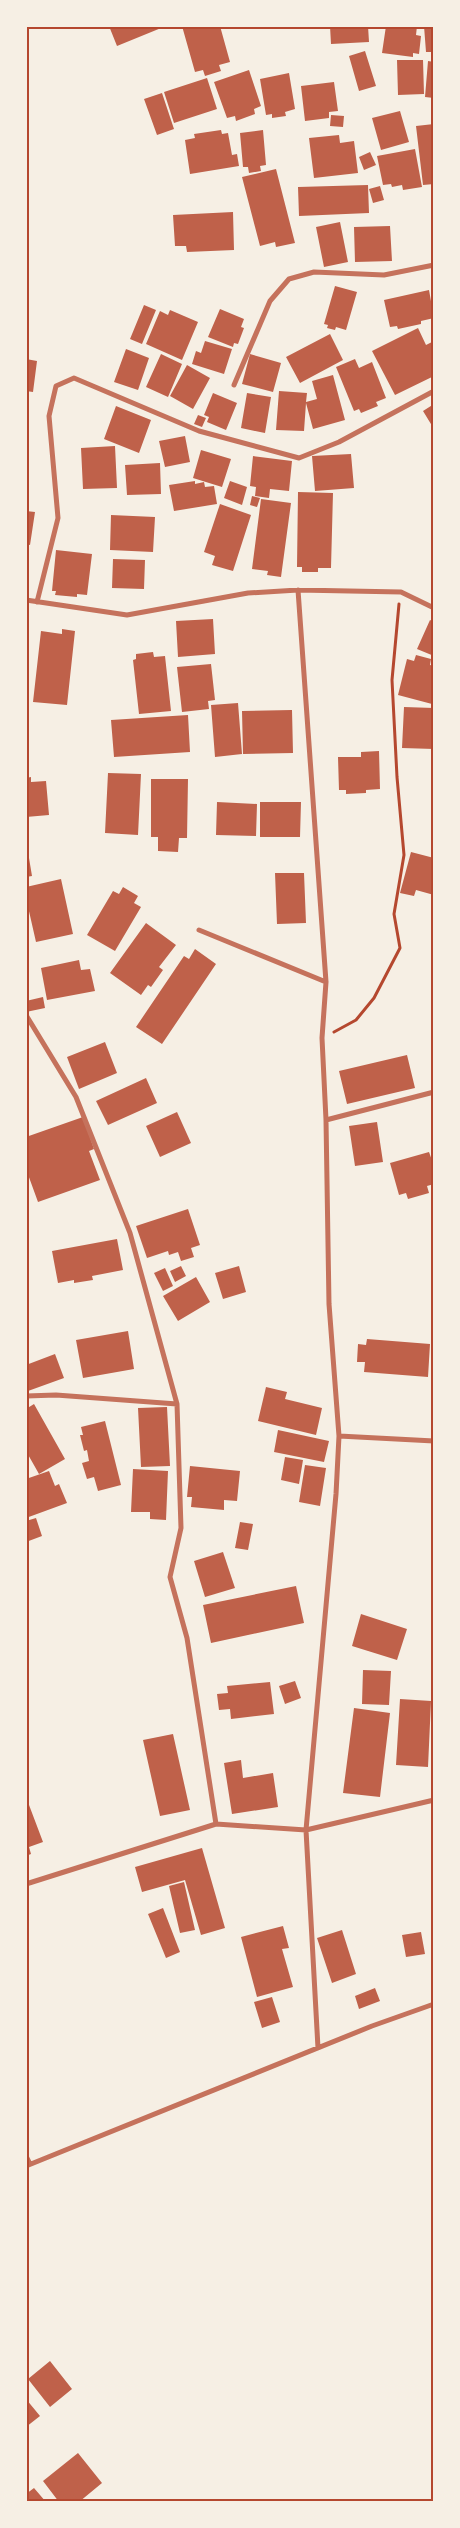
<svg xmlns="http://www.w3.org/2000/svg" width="460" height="2528" viewBox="0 0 460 2528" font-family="Rubik,sans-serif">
	<rect width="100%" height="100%" fill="#f6efe4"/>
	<path fill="#bf614a" d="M109,26H166L117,46Z
		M182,26H220L230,62L219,65L221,71L205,76L203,70L195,72Z
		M330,26H368L369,42L331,44Z
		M386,26H417L416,35L421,36L419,54L413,53V57L382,53Z
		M424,26H434V52H426Z
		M365,51L376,86L359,91L349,56Z
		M397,60H423L424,94L398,95Z
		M428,61L434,62V98L425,97Z
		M249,70L261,106L254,109L255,114L236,121L235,116L227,118L214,82Z
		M289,73L295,109L285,112L286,116L272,118V114L266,115L260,79Z
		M207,78L217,109L174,123L164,92Z
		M334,82L338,111L329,112V118L305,121L301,86Z
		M162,93L174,129L157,135L144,99Z
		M400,111L409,142L381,150L372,118Z
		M331,115L344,116L343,127L330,126Z
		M434,124V184L423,185L416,126Z
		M221,130L222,134L228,133L232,155L237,154L239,166L190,174L185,140L195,138L194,134Z
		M263,130L266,165L260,166L261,171L249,173L248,167H243L240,133Z
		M339,135L340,143L354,141L358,173L314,178L309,138Z
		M415,149L422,187L403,190L402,185L392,187L391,184L383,185L377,156Z
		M370,152L376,165L364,170L359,157Z
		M276,169L295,243L276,247L275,242L260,246L242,177Z
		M368,185L369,213L299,216L298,187Z
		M380,186L384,200L373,203L369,189Z
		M233,212L234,250L187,252L186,246H175L173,215Z
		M340,222L348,262L324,267L316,227Z
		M390,226L392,261L355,262L354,227Z
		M335,286L357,292L346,330L336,327L335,330L327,328L328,325L324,324Z
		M429,290L434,318L421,321V324L398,329L397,326L390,327L384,300Z
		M144,305L156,310L142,344L130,339Z
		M220,309L244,319L241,327L244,328L238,344L234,343L233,347L208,337Z
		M170,310L198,322L182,360L146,344L160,311L168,315Z
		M418,328L426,345L434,341V376L395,395L372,351Z
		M330,334L343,360L300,383L286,357Z
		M205,341L232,349L224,374L192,364L196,351L201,353Z
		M126,349L149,358L138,390L114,382Z
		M161,354L182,364L168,397L146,387Z
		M250,354L281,363L273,392L242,384Z
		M26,359L37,361L33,392L26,391Z
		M355,359L359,368L372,362L386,398L376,402L378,406L361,413L359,409L354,411L336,367Z
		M187,365L210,378L193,409L170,396Z
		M333,375L345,420L313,429L306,403L304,431L276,430L279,391L307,393L306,402L317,399L312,381Z
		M213,393L237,403L226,430L207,422L209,417L204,415Z
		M247,393L271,397L265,433L241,428Z
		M434,404V429L423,411Z
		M116,406L151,420L139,453L104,439Z
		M198,415L206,418L202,427L194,424Z
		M185,436L190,462L165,467L159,441Z
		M115,446L117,488L83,489L81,448Z
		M201,450L231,459L222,487L193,478Z
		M351,454L354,488L315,491L312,456Z
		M253,456L292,461L289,491L270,489L269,498L255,496L256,487L250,486Z
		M160,463L161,494L127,495L125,465Z
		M195,481V484L204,482L205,487L214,486L217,504L174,511L169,485Z
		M230,481L247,487L242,505L224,498Z
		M298,492L333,493L331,568H318V572H302V567H297Z
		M252,496L260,498L257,507L250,505Z
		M261,499L291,503L281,577L267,575L268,571L252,569Z
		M220,504L251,515L233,571L212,565L215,556L204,552Z
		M26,511L35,512L30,545L26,544Z
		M111,515L155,517L153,552L110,550Z
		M56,550L92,554L87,595L77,594V597L55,595L56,591H52Z
		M113,559L145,560L144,589L112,588Z
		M213,619L215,654L178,657L176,621Z
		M430,620L434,622V656L417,649Z
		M62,629L75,631L67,705L33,702L41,631L62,634Z
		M153,652L154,657L165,656L171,711L139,714L133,660L136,659V654Z
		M416,655L431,659L430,665L434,666L432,704L398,695L407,659L414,661Z
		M211,664L215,700L208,701L209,709L182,712L177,667Z
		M238,703L242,754L215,757L211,705Z
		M404,707L434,708V749L402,748Z
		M292,710L293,753L243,754L242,711Z
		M188,715L190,752L114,757L111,720Z
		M379,751L380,789L366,790V793L346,794V790H339L338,757H361V752Z
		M108,773L141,774L138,835L105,833Z
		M31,777V782L46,781L49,815L26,817V778Z
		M151,779H188L187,838H179L178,852L158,851V837H151Z
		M217,802L257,804L256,836L216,835Z
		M260,802H301L300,837H260Z
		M411,852L434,858V895L416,890L414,896L400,893Z
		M26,858H29L32,876L26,877Z
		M275,873H304L306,923L277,924Z
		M61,879L73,934L36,942L26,898V887Z
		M123,887L138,896L134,903L141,907L115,951L87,935L113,891L119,894Z
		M146,923L176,945L159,967L163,970L151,987L148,985L141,995L110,973Z
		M195,949L216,964L162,1044L136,1027L184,956L189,959Z
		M79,960L81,970L90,969L95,991L47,1000L41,968Z
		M43,997L45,1008L26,1012V1001Z
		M105,1042L117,1073L79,1089L67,1057Z
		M407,1055L415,1088L347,1104L339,1071Z
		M146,1078L157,1103L108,1125L96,1101Z
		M177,1112L191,1143L160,1157L146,1126Z
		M83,1117L94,1149L89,1151L100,1180L38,1202L26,1169V1137Z
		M377,1122L383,1162L355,1166L349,1126Z
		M429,1152L434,1166V1184L427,1186L429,1193L408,1199L406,1193L399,1195L390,1163Z
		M188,1209L200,1245L191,1248L194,1257L181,1261L178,1252L169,1255L168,1251L147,1258L136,1226Z
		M117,1239L123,1270L92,1276L93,1280L74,1283V1280L58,1283L52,1251Z
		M181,1266L186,1276L175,1282L170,1271Z
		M239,1266L246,1292L223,1299L215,1273Z
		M165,1268L173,1286L163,1291L154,1273Z
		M196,1277L210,1302L178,1321L163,1296Z
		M128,1331L134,1369L83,1378L76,1340Z
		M367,1339L430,1344L428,1377L364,1372L365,1362H357L358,1344L366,1345Z
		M55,1354L64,1378L28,1391L26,1365Z
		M266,1387L287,1392L285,1399L322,1408L316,1435L258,1421Z
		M34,1404L65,1459L39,1474L26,1451V1409Z
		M167,1407L170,1466L141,1467L138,1408Z
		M105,1421L121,1485L98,1491L94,1477L87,1479L82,1463L89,1461L87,1450L84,1451L80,1435H83L81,1427Z
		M278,1430L329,1441L324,1462L274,1452Z
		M285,1457L303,1460L299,1484L281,1480Z
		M305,1465L326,1468L320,1506L299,1502Z
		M190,1466L240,1471L237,1501L224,1500V1510L191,1507L192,1497H187Z
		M133,1469L168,1471L166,1520L150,1519V1512H131Z
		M49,1471L55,1486L59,1484L67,1503L26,1518V1479Z
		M36,1518L42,1536L26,1542V1521Z
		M240,1522L253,1524L248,1550L235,1548Z
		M223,1552L235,1588L205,1597L194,1561Z
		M296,1586L304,1623L211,1643L203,1605Z
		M361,1614L407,1629L397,1660L352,1646Z
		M363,1670L391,1671L389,1705L362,1704Z
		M295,1681L301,1698L285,1704L279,1686Z
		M270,1682L274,1714L231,1719L230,1709L219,1710L217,1694L228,1693L227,1686Z
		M400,1699L431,1701L428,1767L396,1765Z
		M354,1708L390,1713L380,1797L343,1793Z
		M173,1734L190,1810L160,1816L143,1740Z
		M241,1760L243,1778L273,1773L278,1807L232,1814L224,1763Z
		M26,1797L43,1842L29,1847L31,1854L26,1856Z
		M202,1848L225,1928L201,1935L185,1880L142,1892L135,1867Z
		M184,1882L195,1930L180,1933L169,1886Z
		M163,1908L180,1952L166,1958L148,1914Z
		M283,1926L289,1948L282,1949L293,1987L257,1997L241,1937Z
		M342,1930L356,1974L332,1983L317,1938Z
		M421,1932L425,1954L406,1957L402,1935Z
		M375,1988L380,2001L359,2009L355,1996Z
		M272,1997L280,2022L262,2028L254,2002Z
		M50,2361L72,2389L50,2407L28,2379Z
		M26,2399L40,2416L26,2427Z
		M78,2453L102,2483L79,2502H59L43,2481Z
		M34,2488L46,2502H26V2494Z"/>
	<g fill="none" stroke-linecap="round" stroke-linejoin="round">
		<path stroke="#b5482f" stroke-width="3" d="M334,1032L356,1020L374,998L400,948L394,914L404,855L397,777L392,680L399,604"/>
		<path stroke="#c5725c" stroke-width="5" d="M234,385L270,301L289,279L314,272L384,275L434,265
			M298,590L326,982L322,1038L326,1120L329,1304L339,1436L336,1494L306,1830L318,2048
			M26,600L127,615L248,593L298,590L401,592L434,608
			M37,602L58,518L49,416L56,386L74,378L199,431L299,458L339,442L434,391
			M199,930L326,982
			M26,1015L76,1097L130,1233L177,1404L181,1528L170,1577L187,1638L216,1824
			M326,1120L434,1092
			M26,1396L56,1395L177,1404
			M339,1436L434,1441
			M26,1884L216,1824L306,1830L434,1800
			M26,2156L30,2164
			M26,2166L372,2026L434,2004"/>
	</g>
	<rect width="460" height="2528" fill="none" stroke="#f6efe4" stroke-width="55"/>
	<rect x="28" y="28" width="404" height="2472" fill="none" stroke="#b5482f" stroke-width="2"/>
</svg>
